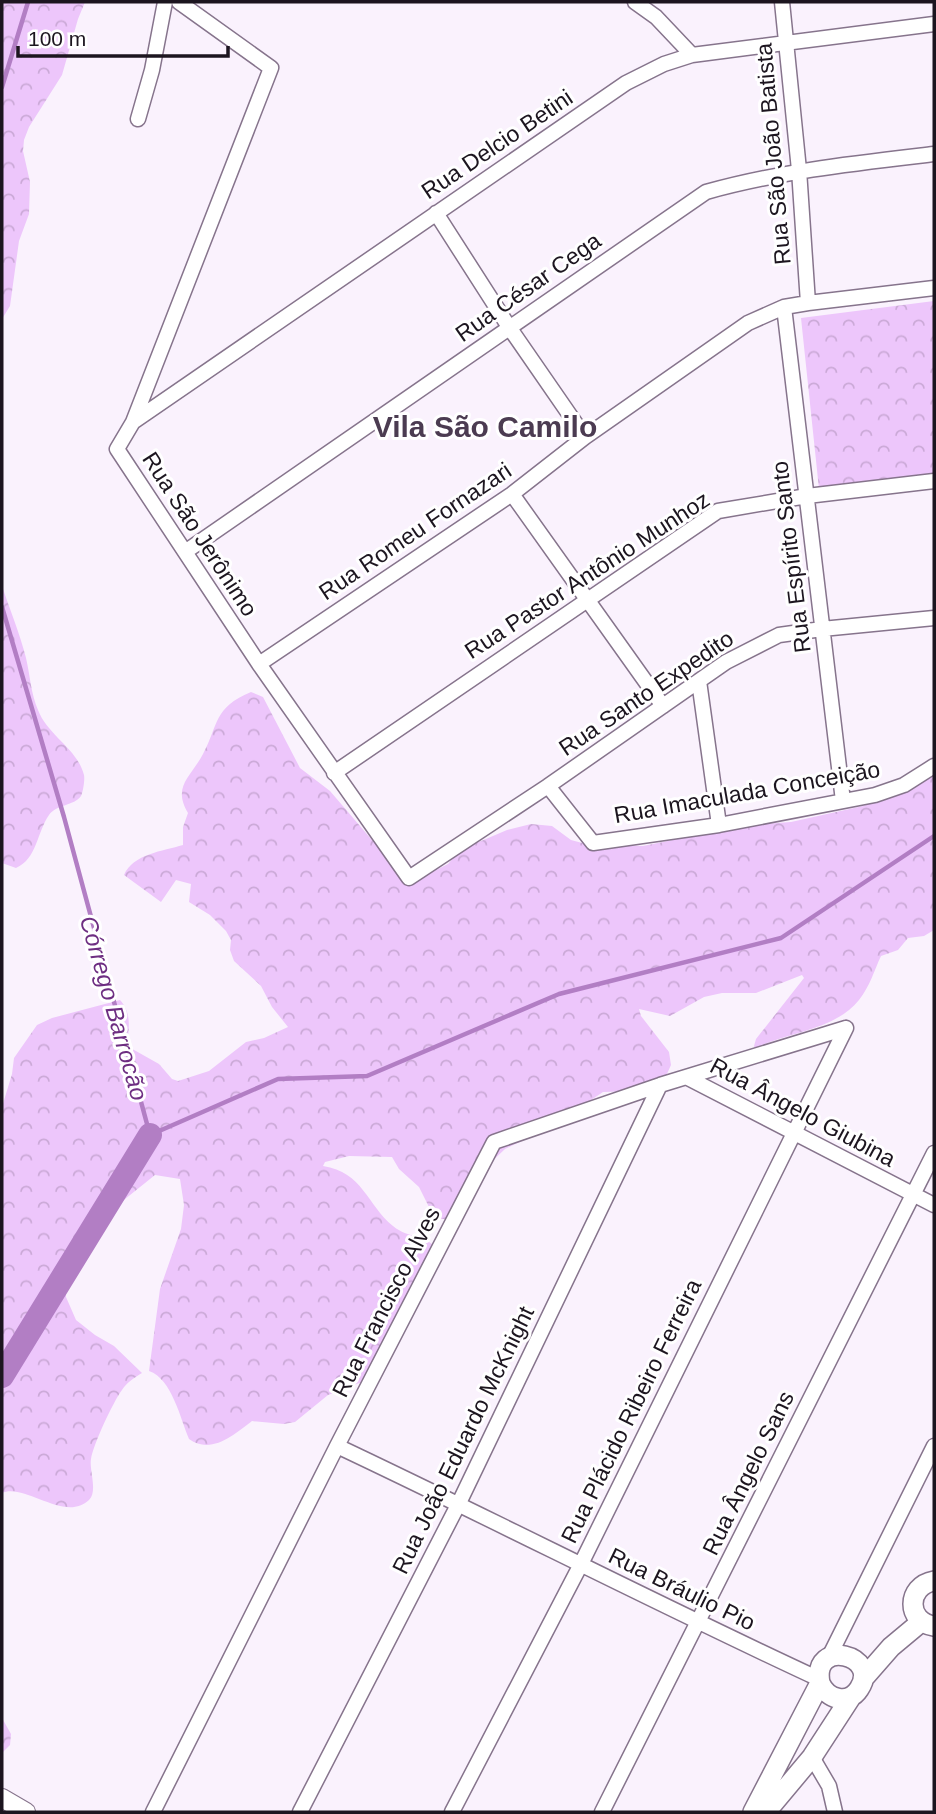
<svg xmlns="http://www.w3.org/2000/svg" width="936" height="1814" viewBox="0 0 936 1814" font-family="Helvetica,sans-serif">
	<defs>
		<pattern id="forest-crowns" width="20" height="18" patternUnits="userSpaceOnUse" patternTransform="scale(1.75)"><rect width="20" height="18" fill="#edc6fb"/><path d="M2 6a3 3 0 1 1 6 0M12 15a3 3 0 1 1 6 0" fill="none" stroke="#cba9d7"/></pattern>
	</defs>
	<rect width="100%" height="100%" fill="#faf2fd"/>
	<path fill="url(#forest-crowns)" d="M2,2H85L78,19L62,75L29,127L24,140L23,151L30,182L29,214L19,241L10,306L2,319Z
		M934,301V476L819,489L801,318Z
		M2,586C10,610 20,634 26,658C30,675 31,694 38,710C48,736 77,748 84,775C85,780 83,792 81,796C74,806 57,804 49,815C37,832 37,859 16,868L2,863Z
		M251,692L263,697L300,768L330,791L390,861L416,874L434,871L448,864L460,850L507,830L531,824L552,826L571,840L586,844L643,846L692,836L718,827L791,822L863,806L892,796L934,776V930L924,936L908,938L898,950L881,956C874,971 870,986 859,1000C837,1028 793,1032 762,1045L756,1053L754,1046L756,1039L804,978L802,975L756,993H722L704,997L670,1016L639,1009L641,1016L669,1052L671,1065L666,1076L639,1091L603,1092L549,1128L505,1149L487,1166L449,1219H440L432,1213L419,1187L399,1169L392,1157L349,1156L325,1162L323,1166C363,1172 367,1205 393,1226C410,1240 425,1232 441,1253L393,1352L362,1382L328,1395L295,1422L284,1424L252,1421C234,1435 211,1455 189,1439C180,1418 172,1379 149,1371L160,1289L181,1229L184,1205L180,1179L155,1175L79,1236L64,1255L66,1297L76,1320L95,1335L114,1346L142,1373C134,1378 127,1382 122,1390C113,1402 93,1445 91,1459C89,1470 98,1491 89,1500C65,1523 25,1483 2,1493V1107L12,1074L14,1058L37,1025L52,1018L120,1000C132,1013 129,1029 127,1046L159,1064L172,1079L178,1081L209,1071L246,1042L264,1038L288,1027L272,1007L261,986L234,961L230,950L231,940L226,931L210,915L189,902L191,884L176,880L161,902L124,875C133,854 163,851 183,845V827L188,813C172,786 191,777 203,754C219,724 213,708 251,692Z
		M2,1718L11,1734L10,1745L2,1753Z"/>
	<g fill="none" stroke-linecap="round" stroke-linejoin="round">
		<path stroke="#b27ec4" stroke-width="4.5" d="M2,87L28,2
			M2,607L64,817L150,1135L278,1079L367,1076L559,994L781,938L934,836"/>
		<path stroke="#b27ec4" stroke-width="24" d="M2,1376L150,1135"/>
		<g stroke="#86748c" stroke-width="17">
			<path id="minor" d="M179,2L271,68L133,422L117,449L259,664L409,878L548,786L726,662L779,635L822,629L934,618
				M635,2L656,17L692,55
				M782,2L799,170L808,303
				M138,119L152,70L165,2
				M436,213L509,327L585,437
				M784,307L843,801
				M133,422L626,83L664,64L692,55L934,24
				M512,494L663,706
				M185,552L706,192C781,171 857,163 934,154
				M259,664L512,494L585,437L748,323L784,307L808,303L934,288
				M699,681L719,825
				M334,773L718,511L807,496L934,481
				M548,786L593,843L719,825L875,795L904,785L934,766
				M688,1078L934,1205
				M337,1446C498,1522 657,1604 819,1679
				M828,1659L934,1446
				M812,1757L829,1786L835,1812
				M153,1812L337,1446L494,1142L660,1085L846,1028
				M300,1812L459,1503L660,1085
				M452,1812L580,1566L846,1028
				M602,1812L934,1153"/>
		</g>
		<g stroke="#86748c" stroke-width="20">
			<path id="tertiary" d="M2,1798L26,1812"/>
		</g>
		<g stroke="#86748c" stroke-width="22">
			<path id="secondary" d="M934,1581C906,1586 906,1622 934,1626
				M863,1679L891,1647L921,1622
				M753,1812L820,1683C811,1637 882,1655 859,1689C848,1706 827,1699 820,1683
				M766,1812L812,1757L851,1697"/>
		</g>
		<use href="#minor" stroke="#fff" stroke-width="14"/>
		<use href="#tertiary" stroke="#fff" stroke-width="18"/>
		<use href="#secondary" stroke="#fff" stroke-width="19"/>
	</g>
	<g text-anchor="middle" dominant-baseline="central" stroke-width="6" stroke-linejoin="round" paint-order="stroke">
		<g font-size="23" fill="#1c151f" stroke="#fff">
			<text transform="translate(497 144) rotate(-34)">Rua Delcio Betini</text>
			<text transform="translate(773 154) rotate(-95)">Rua São João Batista</text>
			<text transform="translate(528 287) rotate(-35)">Rua César Cega</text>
			<text transform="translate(415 531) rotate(-34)">Rua Romeu Fornazari</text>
			<text transform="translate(200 534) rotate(57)">Rua São Jerônimo</text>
			<text transform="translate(791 557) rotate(-97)">Rua Espírito Santo</text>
			<text transform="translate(587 575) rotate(-33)">Rua Pastor Antônio Munhoz</text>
			<text transform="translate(646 693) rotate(-34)">Rua Santo Expedito</text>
			<text transform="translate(747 792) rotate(-10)">Rua Imaculada Conceição</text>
			<text transform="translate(803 1112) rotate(28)">Rua Ângelo Giubina</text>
			<text transform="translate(386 1302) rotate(-63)">Rua Francisco Alves</text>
			<text transform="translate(631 1411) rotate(-64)">Rua Plácido Ribeiro Ferreira</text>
			<text transform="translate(463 1440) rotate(-64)">Rua João Eduardo McKnight</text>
			<text transform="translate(748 1473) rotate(-64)">Rua Ângelo Sans</text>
			<text transform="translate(682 1589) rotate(26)">Rua Bráulio Pio</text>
		</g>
		<g font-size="24" font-style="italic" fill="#6e2e82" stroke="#fff">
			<text transform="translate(114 1008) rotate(74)">Córrego Barrocão</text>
		</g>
		<g font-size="30" font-weight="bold" fill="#4b3b51" stroke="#fff">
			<text x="485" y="426">Vila São Camilo</text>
		</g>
	</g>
	<rect width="936" height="1814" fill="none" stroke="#1c151f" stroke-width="7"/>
	<path d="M18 46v10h210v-10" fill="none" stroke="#1c151f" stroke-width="3.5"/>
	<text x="28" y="46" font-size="21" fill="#1c151f" stroke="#ffffff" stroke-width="5" paint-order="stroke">100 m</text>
</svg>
